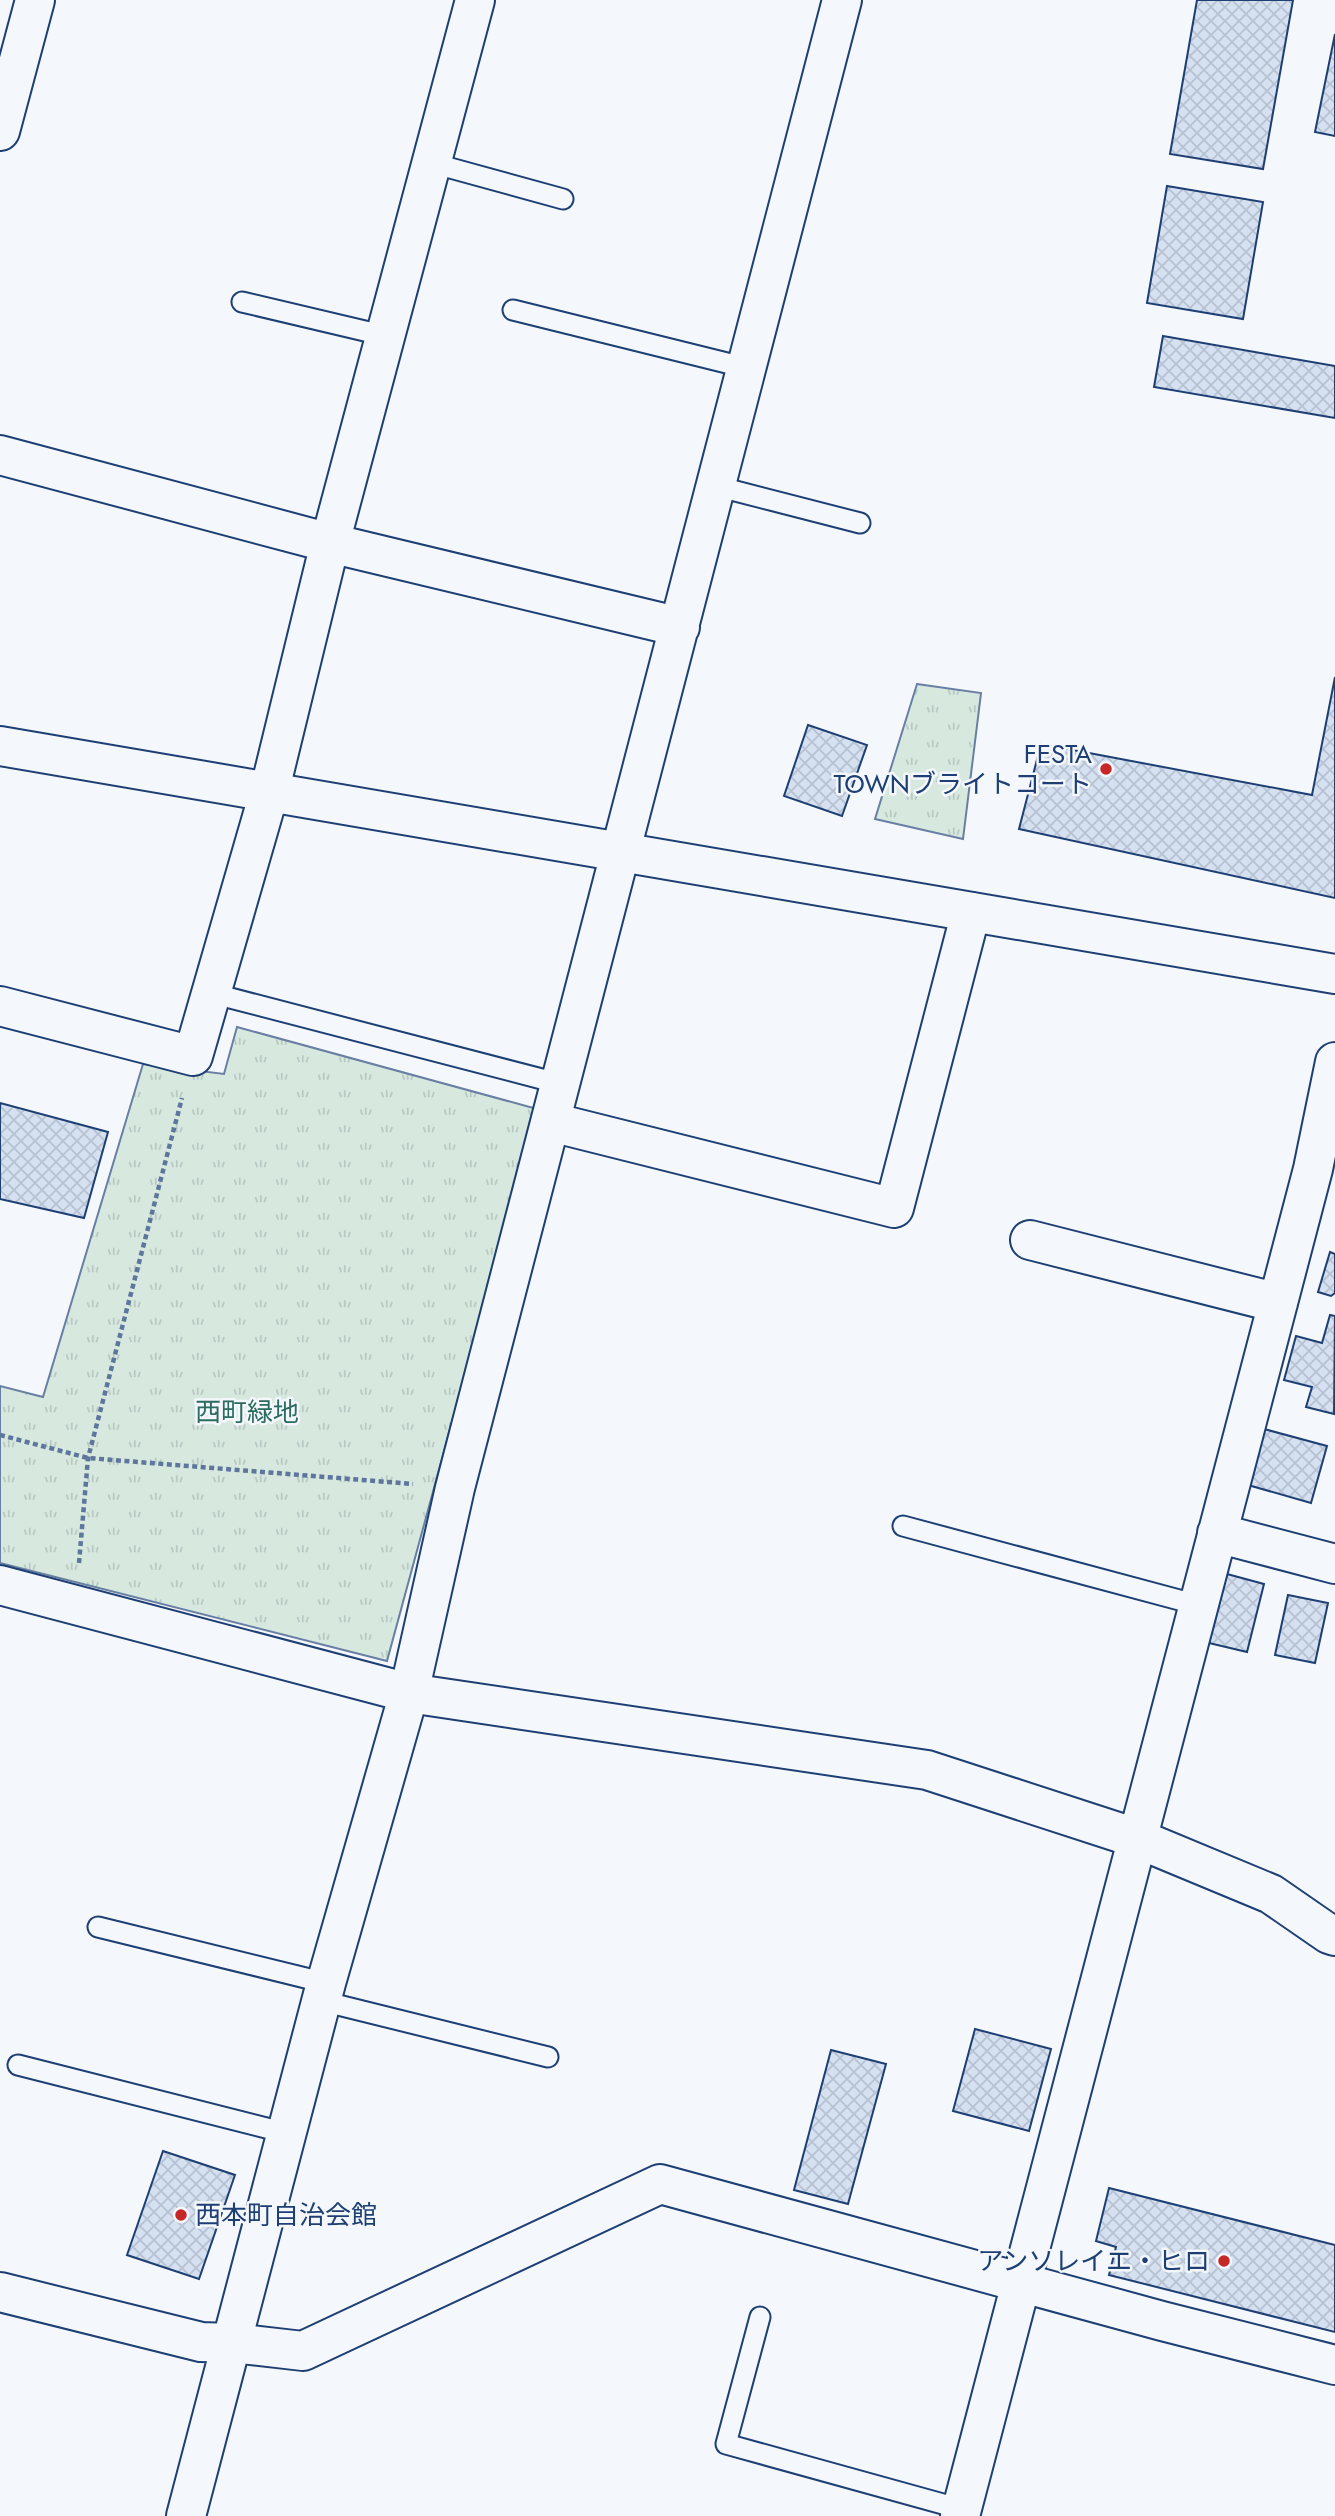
<svg xmlns="http://www.w3.org/2000/svg" width="1335" height="2516" viewBox="0 0 1335 2516" font-family="Jost,'Noto Sans JP',sans-serif">
	<defs>
		<pattern id="grass-tufts" width="24" height="20" patternUnits="userSpaceOnUse" patternTransform="scale(1.75)"><rect width="24" height="20" fill="#d7e8df"/><path d="M3 7l-1-3M5 7V3M7 7l1-3M15 17l-1-3M17 17v-4M19 17l1-3" fill="none" stroke="#b8c8c3"/></pattern>
		<pattern id="building-cross-hatch" width="8" height="8" patternUnits="userSpaceOnUse" patternTransform="scale(1.75)"><rect width="8" height="8" fill="#d5e0f0"/><path d="M0 0l8 8M0 8l8-8" fill="none" stroke="#b6c1d1"/></pattern>
	</defs>
	<rect width="100%" height="100%" fill="#f4f7fb"/>
	<path fill="url(#grass-tufts)" stroke="#687fa3" stroke-width="2" d="M917,684L981,693L963,839L875,819Z
		M237,1027L537,1109L387,1661L0,1563V1386L43,1397L143,1064L224,1074Z"/>
	<path fill="url(#building-cross-hatch)" stroke="#1d3f73" stroke-width="2" d="M1197,0H1293L1263,169L1170,154Z
		M1335,34V136L1315,132Z
		M1167,186L1263,202L1243,319L1147,303Z
		M1163,336L1335,366V418L1154,387Z
		M1335,677V898L1019,829L1041,744L1312,795Z
		M808,725L867,745L842,816L784,796Z
		M0,1103L108,1132L84,1218L0,1199Z
		M1330,1252L1335,1254V1293L1331,1296L1318,1292Z
		M1330,1315L1335,1316L1334,1414L1306,1407L1312,1387L1284,1380L1296,1336L1322,1343Z
		M1264,1429L1327,1446L1311,1503L1248,1485Z
		M1227,1574L1264,1584L1247,1652L1209,1643Z
		M1288,1595L1328,1603L1315,1663L1275,1655Z
		M975,2029L1051,2049L1029,2131L953,2111Z
		M831,2050L886,2064L848,2204L794,2190Z
		M163,2151L235,2175L199,2279L127,2255Z
		M1109,2188L1335,2245V2332L1109,2275L1116,2247L1096,2241Z"/>
	<g fill="none" stroke-linecap="round" stroke-linejoin="round">
		<g stroke="#1d3f73" stroke-width="23">
			<path id="lane" d="M432,163L563,199
				M242,302L386,336
				M513,310L747,368
				M716,486L860,523
				M211,993L561,1084
				M903,1526L1198,1605
				M98,1927L326,1983
				M322,2001L548,2057
				M18,2065L286,2133
				M760,2317L726,2444L961,2509"/>
		</g>
		<g stroke="#1d3f73" stroke-width="42">
			<path id="street" d="M0,131L35,0
				M0,455L330,543L680,627
				M0,1006L193,1056L269,793L330,543L475,0
				M551,1122L894,1208L971,912
				M1030,1240L1278,1303
				M1217,1533L1335,1564
				M0,1585L409,1693L927,1770L1136,1838L1271,1894L1329,1934L1335,1936
				M0,2292L201,2342L232,2343L303,2351L660,2184L1162,2321L1335,2365
				M186,2516L326,1983L409,1693L455,1488L842,0
				M960,2516L1313,1169L1335,1062"/>
		</g>
		<g stroke="#1d3f73" stroke-width="42">
			<path id="secondary" d="M0,746L1335,974"/>
		</g>
		<path stroke="#5e769c" stroke-width="4.5" stroke-dasharray="5 3.5" stroke-linecap="butt" d="M0,1435L88,1458L413,1484
			M79,1563L88,1458L182,1098"/>
		<use href="#lane" stroke="#f4f7fb" stroke-width="19"/>
		<use href="#street" stroke="#f4f7fb" stroke-width="38"/>
		<use href="#secondary" stroke="#f4f7fb" stroke-width="38"/>
	</g>
	<g fill="#c62828" stroke="#f4f7fb" stroke-width="2.5">
		<circle cx="1106" cy="769" r="7"/>
		<circle cx="181" cy="2215" r="7"/>
		<circle cx="1224" cy="2261" r="7"/>
	</g>
	<g text-anchor="middle" dominant-baseline="central" stroke-width="5" stroke-linejoin="round" paint-order="stroke">
		<g font-size="26" fill="#1d3f73" stroke="#f4f7fb" text-anchor="end">
			<text x="1092" y="754">FESTA<tspan x="1092" dy="30">TOWNブライトコート</tspan></text>
			<text x="195" y="2215" text-anchor="start">西本町自治会館</text>
			<text x="1210" y="2261">アンソレイエ・ヒロ</text>
		</g>
		<g font-size="26" fill="#2c6c60" stroke="#f4f7fb">
			<text x="247" y="1412">西町緑地</text>
		</g>
	</g>
</svg>
